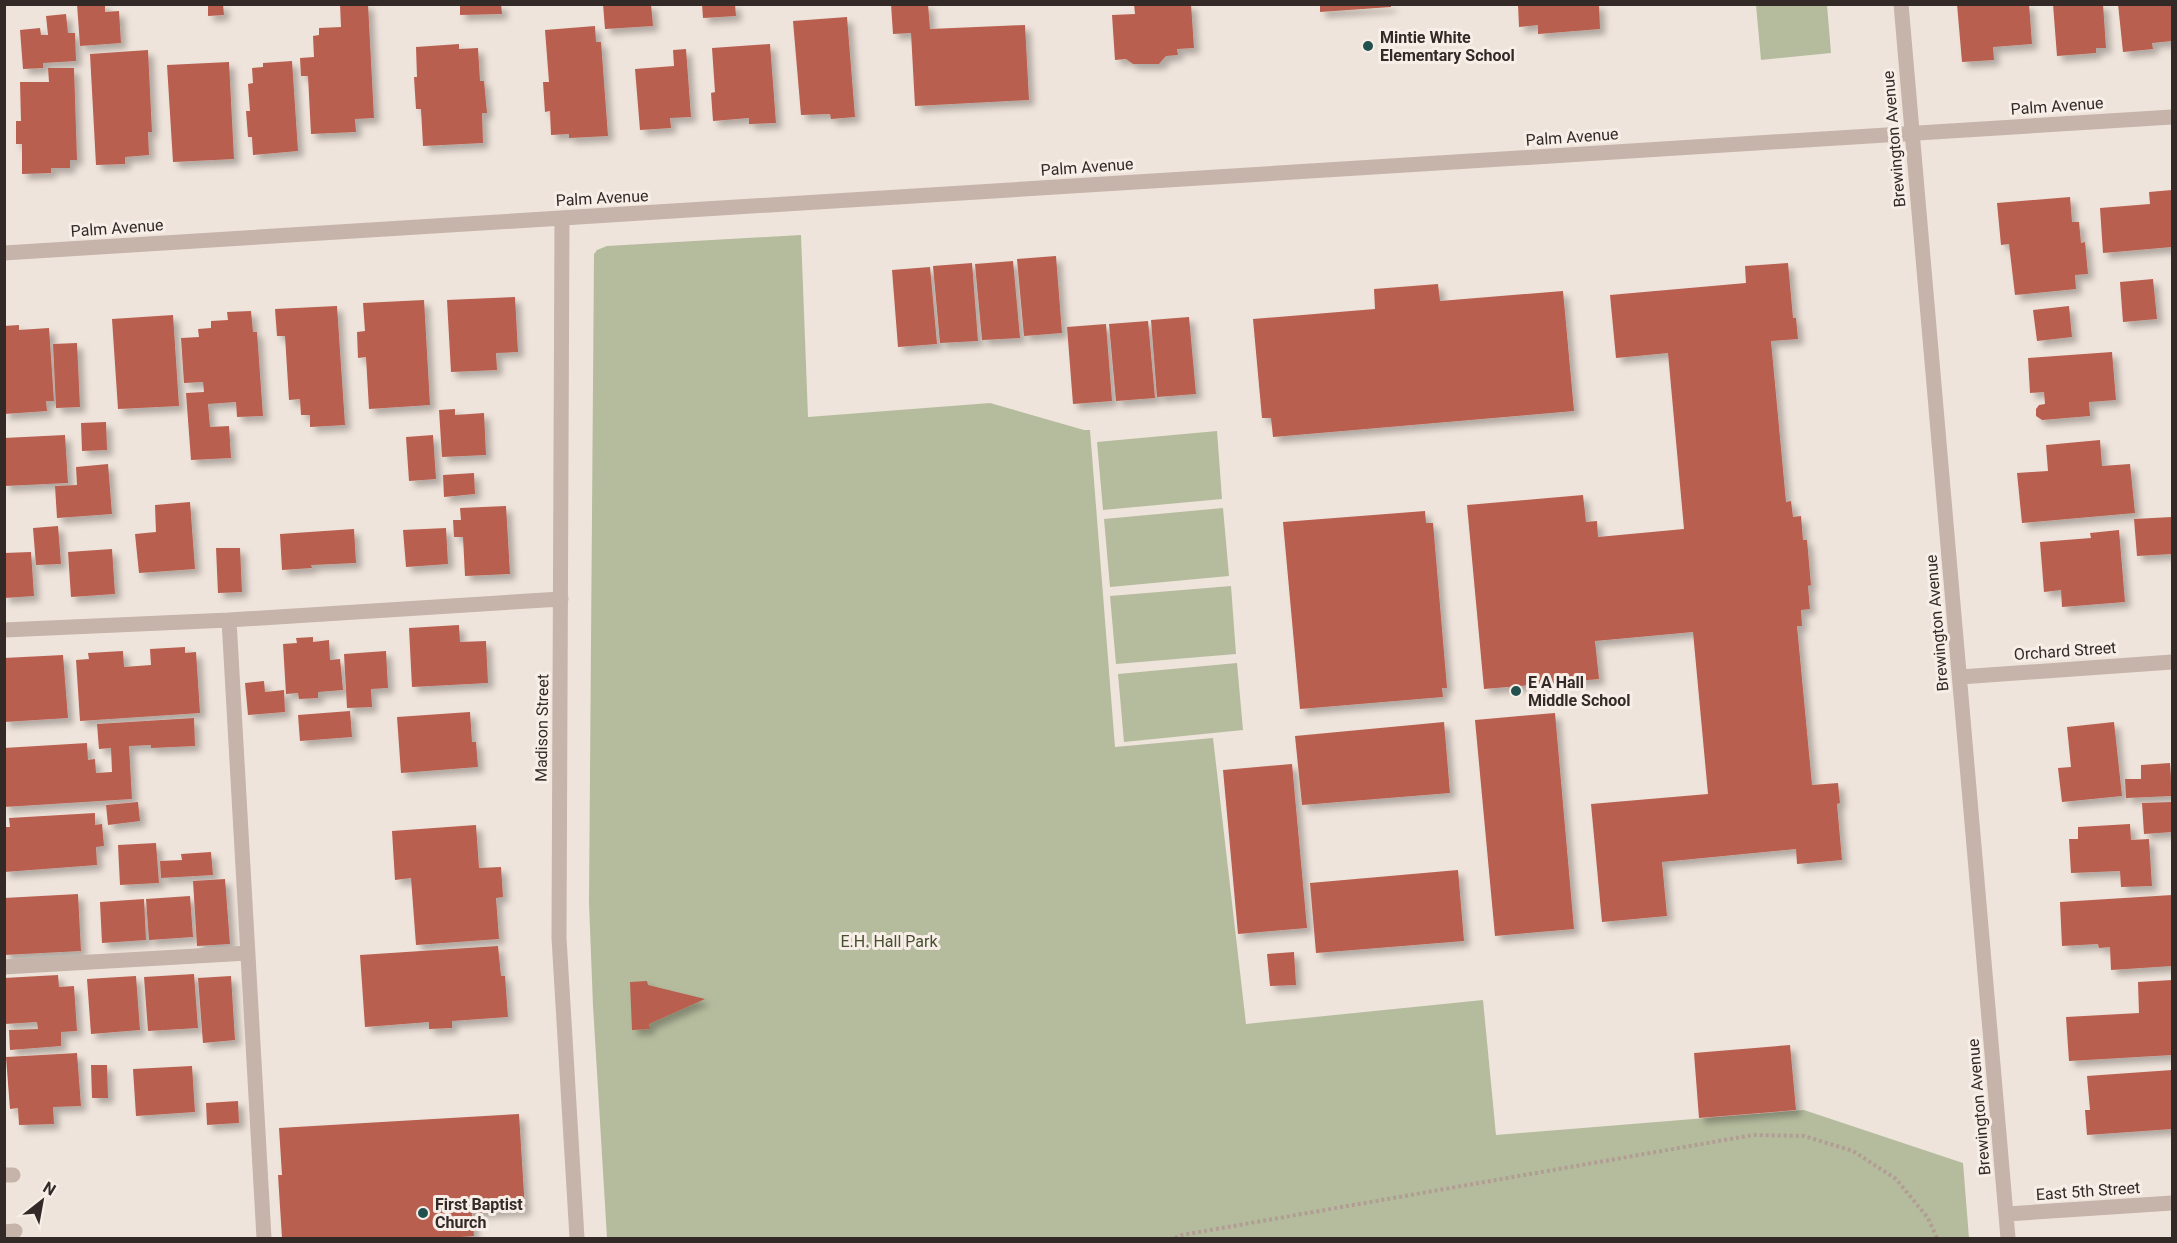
<svg xmlns="http://www.w3.org/2000/svg" width="2177" height="1243" viewBox="0 0 2177 1243" font-family="Roboto,sans-serif">
	<defs>
		<filter id="shadow"><feDropShadow dx="5.5" dy="5.5" stdDeviation="3" flood-color="#0004"/></filter>
	</defs>
	<rect width="100%" height="100%" fill="#efe4db"/>
	<path fill="#b5bc9d" d="M1756,5H1827L1831,53L1761,60Z
		M801,235L808,417L990,403L1084,430H1090L1115,747L1213,738L1246,1024L1483,1000L1496,1135L1804,1110L1963,1163L1969,1238H607L593,1006L589,903L594,254L597,250L607,246Z
		M1217,431L1222,499L1103,510L1097,442Z
		M1223,508L1229,576L1110,587L1104,519Z
		M1231,586L1236,654L1116,664L1110,596Z
		M1237,663L1243,730L1124,742L1118,674Z"/>
	<path fill="#b95f4f" filter="url(#shadow)" d="M77,4H105V12L119,11L121,43L80,46Z
		M208,4H223L224,15L208,16Z
		M340,4H368L374,118L355,119L356,132L311,134L308,76H301L300,58L314,57L313,36L319,35V28L341,27Z
		M460,4H501L502,14L460,15Z
		M603,4H651L653,26L605,29Z
		M702,4H735L736,16L703,18Z
		M891,4H928L930,29L1025,25L1029,100L915,106L911,33L893,34Z
		M1134,4H1191L1194,48L1177,49L1178,55L1166,56L1159,64H1133L1126,59L1115,60L1112,15L1135,14Z
		M1320,4H1391V7L1320,12Z
		M1518,4H1599L1600,29L1538,34V25L1519,27Z
		M1957,4H2029L2032,44L1993,47L1994,60L1962,62Z
		M2053,4H2103L2106,48H2096V53L2057,56Z
		M2118,4H2172V41L2152,43L2153,49L2123,52Z
		M66,14L68,33H75L76,61L43,63V68L23,69L20,30L40,28L41,35H48L46,16Z
		M847,17L855,117L831,119L830,114L801,115L793,21Z
		M595,26L596,42H601L608,136L569,138V134L551,135L550,111L545,112L543,82H549L545,30Z
		M459,44V49L478,48L480,81H484L487,113H482L483,143L423,146L421,109H416L414,77H417L416,47Z
		M770,44L776,123L749,124V118L713,121L711,93L715,92L712,48Z
		M686,49L691,117L670,118L671,128L640,130L635,69L674,66L673,50Z
		M148,50L152,132H148L149,155L125,157V164L96,165L90,54Z
		M292,61L298,151L253,155L252,137H248L246,111H250L248,84L253,83L252,68L263,67V63Z
		M229,62L234,159L173,162L167,65Z
		M48,68H74L77,160H70V168H51V173L22,174V144H16V121H21L20,82H49Z
		M2172,190V247L2103,253L2100,208L2150,204L2149,192Z
		M2070,197L2072,222H2079L2081,243L2085,242L2088,274L2075,275L2076,289L2015,295L2009,244L2001,245L1997,203Z
		M1056,256L1062,333L1024,336L1017,259Z
		M1013,261L1020,338L982,340L975,264Z
		M972,263L978,341L940,343L933,266Z
		M1788,263L1793,318H1796L1798,339L1771,341L1786,502L1791,501L1793,517L1801,516L1803,540H1807L1811,585L1808,586L1810,609L1801,610L1802,626H1797L1812,785L1838,783L1840,803L1837,804L1842,860L1797,864L1796,849L1662,862L1667,916L1602,922L1591,804L1708,794L1693,632L1595,641L1599,679L1484,689L1467,505L1583,495L1586,522L1597,521L1598,537L1684,529L1668,353L1616,358L1610,295L1746,283L1745,266Z
		M930,267L937,344L898,347L892,270Z
		M2153,279L2157,319L2123,322L2120,282Z
		M1438,284L1440,301L1563,291L1574,411L1273,437L1271,418H1262L1253,319L1375,309L1374,289Z
		M515,297L518,352L496,353L497,370L451,372L447,300Z
		M424,300L430,405L369,409L366,357L358,358L357,332L365,331L363,303Z
		M337,306L345,425L310,427V415H301L300,399L289,400L285,336H277L275,309Z
		M2069,306L2072,337L2037,341L2033,310Z
		M251,311L253,332H257L263,416L237,417L236,402L208,404L210,427L229,426L231,458L191,460L186,393L204,392L203,382L184,383L181,338L199,337L198,329L211,328V321L228,320L227,312Z
		M173,315L179,406L118,409L112,319Z
		M1189,317L1196,394L1157,397L1151,320Z
		M1148,321L1155,398L1116,401L1109,324Z
		M1106,324L1112,401L1073,404L1067,327Z
		M19,325V330L49,328L54,401H46L47,411L4,414V326Z
		M77,343L80,407L56,408L53,344Z
		M2112,352L2116,400L2089,402L2090,416L2042,420L2036,416V409L2039,405L2045,404L2044,392L2030,393L2028,358Z
		M455,409V415L484,413L486,455L442,457L439,410Z
		M106,422L107,450L82,451L81,423Z
		M65,435L68,483L4,486V438Z
		M433,435L436,479L409,481L406,437Z
		M2100,440L2102,466L2130,464L2135,513L2022,523L2017,473L2048,471L2046,445Z
		M108,464L112,514L57,518L55,486L77,485L76,467Z
		M474,473L475,494L444,497L443,475Z
		M190,502L195,569L139,573L135,534L156,532L155,505Z
		M506,506L510,574L465,576L463,537H454L453,520H461L460,508Z
		M1425,511L1426,523H1433L1447,688H1442L1443,697L1300,709L1283,522Z
		M2172,517V554L2137,556L2134,519Z
		M58,526L61,564L36,565L33,528Z
		M446,528L448,564L406,567L403,530Z
		M354,529L356,563L311,565L312,568L282,570L280,534Z
		M2119,530L2125,602L2062,607L2061,590L2044,592L2040,542L2091,538L2090,533Z
		M216,548H240L242,592L218,593Z
		M112,549L115,594L71,597L68,552Z
		M31,552L34,596L4,598V553Z
		M459,625L460,642L486,641L488,683L412,687L409,628Z
		M313,637V642L329,640L330,660L340,659L343,690L318,692V698L299,699L298,693L286,694L283,644L297,643L296,638Z
		M185,647V653L196,652L200,713L80,721L76,660L89,659L88,653L123,651L124,667L151,665L150,649Z
		M386,651L388,688L371,689L372,707L347,708L344,654Z
		M63,655L68,718L4,722V658Z
		M264,681L265,692L284,690L285,712L248,715L245,683Z
		M350,711L352,737L300,741L298,715Z
		M470,712L472,742H476L478,767L401,773L397,717Z
		M1555,713L1574,929L1495,936L1475,720Z
		M194,718L195,746L151,748V745L129,746L132,799L4,807V748L87,743L88,760L95,759L96,773L112,772L111,748L99,749L97,724Z
		M1444,722L1450,793L1302,805L1295,736Z
		M2114,722L2122,796L2062,802L2058,768L2071,767L2067,727Z
		M2170,763L2172,796L2126,798L2125,779H2141V765Z
		M1292,764L1307,928L1238,934L1223,770Z
		M138,802L140,821L108,825L106,805Z
		M2172,802V832L2144,834L2142,803Z
		M95,813V825L102,824L104,846L96,847L97,865L4,872V827H10L9,818Z
		M2130,824L2131,840L2149,839L2152,886L2121,887L2120,871L2071,873L2069,839H2078V827Z
		M476,825L479,868L501,867L503,897L496,898L499,939L416,945L411,878L395,880L392,831Z
		M156,843L159,883L120,885L118,845Z
		M211,852L213,875L161,878L160,861L182,860L181,854Z
		M1458,870L1464,941L1316,953L1310,883Z
		M225,879L230,944L197,946L193,881Z
		M78,894L81,951L4,955V898Z
		M2172,895V966L2111,970L2110,947L2099,948L2098,944L2062,946L2060,902Z
		M190,896L193,937L149,940L146,899Z
		M144,899L146,940L102,943L100,902Z
		M498,946L501,976H505L508,1017L452,1021V1028L429,1029V1022L365,1027L360,955Z
		M1294,952L1296,985L1270,986L1267,954Z
		M194,974L198,1028L148,1031L144,977Z
		M58,975L59,987L74,986L77,1031L61,1032V1046L10,1050L9,1030L38,1029L37,1022L5,1024L4,978Z
		M136,976L140,1030L91,1034L87,979Z
		M231,976L235,1040L203,1043L198,978Z
		M2172,980V1055L2069,1061L2066,1017L2139,1013L2138,982Z
		M647,981L648,985L705,999L649,1024L650,1029L632,1030L630,982Z
		M1790,1045L1796,1110L1699,1118L1694,1053Z
		M77,1053L81,1106L53,1107L54,1124L19,1125L18,1108L10,1109L6,1057Z
		M91,1065H107L108,1098H92Z
		M192,1066L195,1112L136,1116L133,1069Z
		M2172,1070V1129L2087,1135L2085,1110H2090L2087,1076Z
		M238,1101L239,1123L207,1125L206,1103Z
		M519,1114L525,1210L472,1213L474,1236L447,1238H282L278,1175H282L279,1128Z"/>
	<g fill="none" stroke-linecap="round" stroke-linejoin="round">
		<path stroke="#b19d93" stroke-width="4" stroke-dasharray="3 3" stroke-linecap="butt" d="M1175,1238L1182,1235L1753,1135L1804,1136L1853,1151L1896,1179L1928,1218L1937,1238"/>
		<path stroke="#c6b3a9" stroke-width="15" d="M1901,4L2008,1238
			M562,218L559,938L577,1238
			M4,253L2172,117
			M229,620L264,1238
			M4,630L229,620L561,599
			M1960,677L2172,662
			M4,967L248,953
			M4,1175H13
			M2006,1214L2172,1203
			M4,1232L15,1231"/>
	</g>
	<g fill="#22504f" stroke="#f7eee7" stroke-width="2">
		<circle cx="1368" cy="46" r="6"/>
		<circle cx="1516" cy="691" r="6"/>
		<circle cx="423" cy="1213" r="6"/>
	</g>
	<g text-anchor="middle" dominant-baseline="central" stroke-width="6" stroke-linejoin="round" paint-order="stroke">
		<g font-size="16" font-weight="bold" fill="#332a28" stroke="#f7eee7" text-anchor="start">
			<text x="1380" y="37">Mintie White<tspan x="1380" dy="18">Elementary School</tspan></text>
			<text x="1528" y="682">E A Hall<tspan x="1528" dy="18">Middle School</tspan></text>
			<text x="435" y="1204">First Baptist<tspan x="435" dy="18">Church</tspan></text>
		</g>
		<g font-size="16" fill="#332a28" stroke="#f7eee7">
			<text transform="translate(2057 106) rotate(-4)">Palm Avenue</text>
			<text transform="translate(1572 137) rotate(-4)">Palm Avenue</text>
			<text transform="translate(1894 139) rotate(-95)">Brewington Avenue</text>
			<text transform="translate(1087 167) rotate(-4)">Palm Avenue</text>
			<text transform="translate(602 198) rotate(-3)">Palm Avenue</text>
			<text transform="translate(117 228) rotate(-4)">Palm Avenue</text>
			<text transform="translate(1937 623) rotate(-95)">Brewington Avenue</text>
			<text transform="translate(2065 651) rotate(-4)">Orchard Street</text>
			<text transform="translate(542 728) rotate(-89)">Madison Street</text>
			<text transform="translate(1979 1107) rotate(-95)">Brewington Avenue</text>
			<text transform="translate(2088 1191) rotate(-4)">East 5th Street</text>
		</g>
		<g font-size="16" fill="#464f2e" stroke="#f7eee7">
			<text x="889" y="941">E.H. Hall Park</text>
		</g>
	</g>
	<rect width="2177" height="1243" fill="none" stroke="#332a28" stroke-width="12"/>
	<g transform="translate(42 1201) rotate(31)" stroke="#f7eee7" stroke-width="4.5" paint-order="stroke">
	<path d="M0-4.5L10 22L0 15L-10 22Z" fill="#332a28"/>
	<text y="-9" font-size="16" font-weight="bold" text-anchor="middle" fill="#332a28">N</text>
	</g>
</svg>
